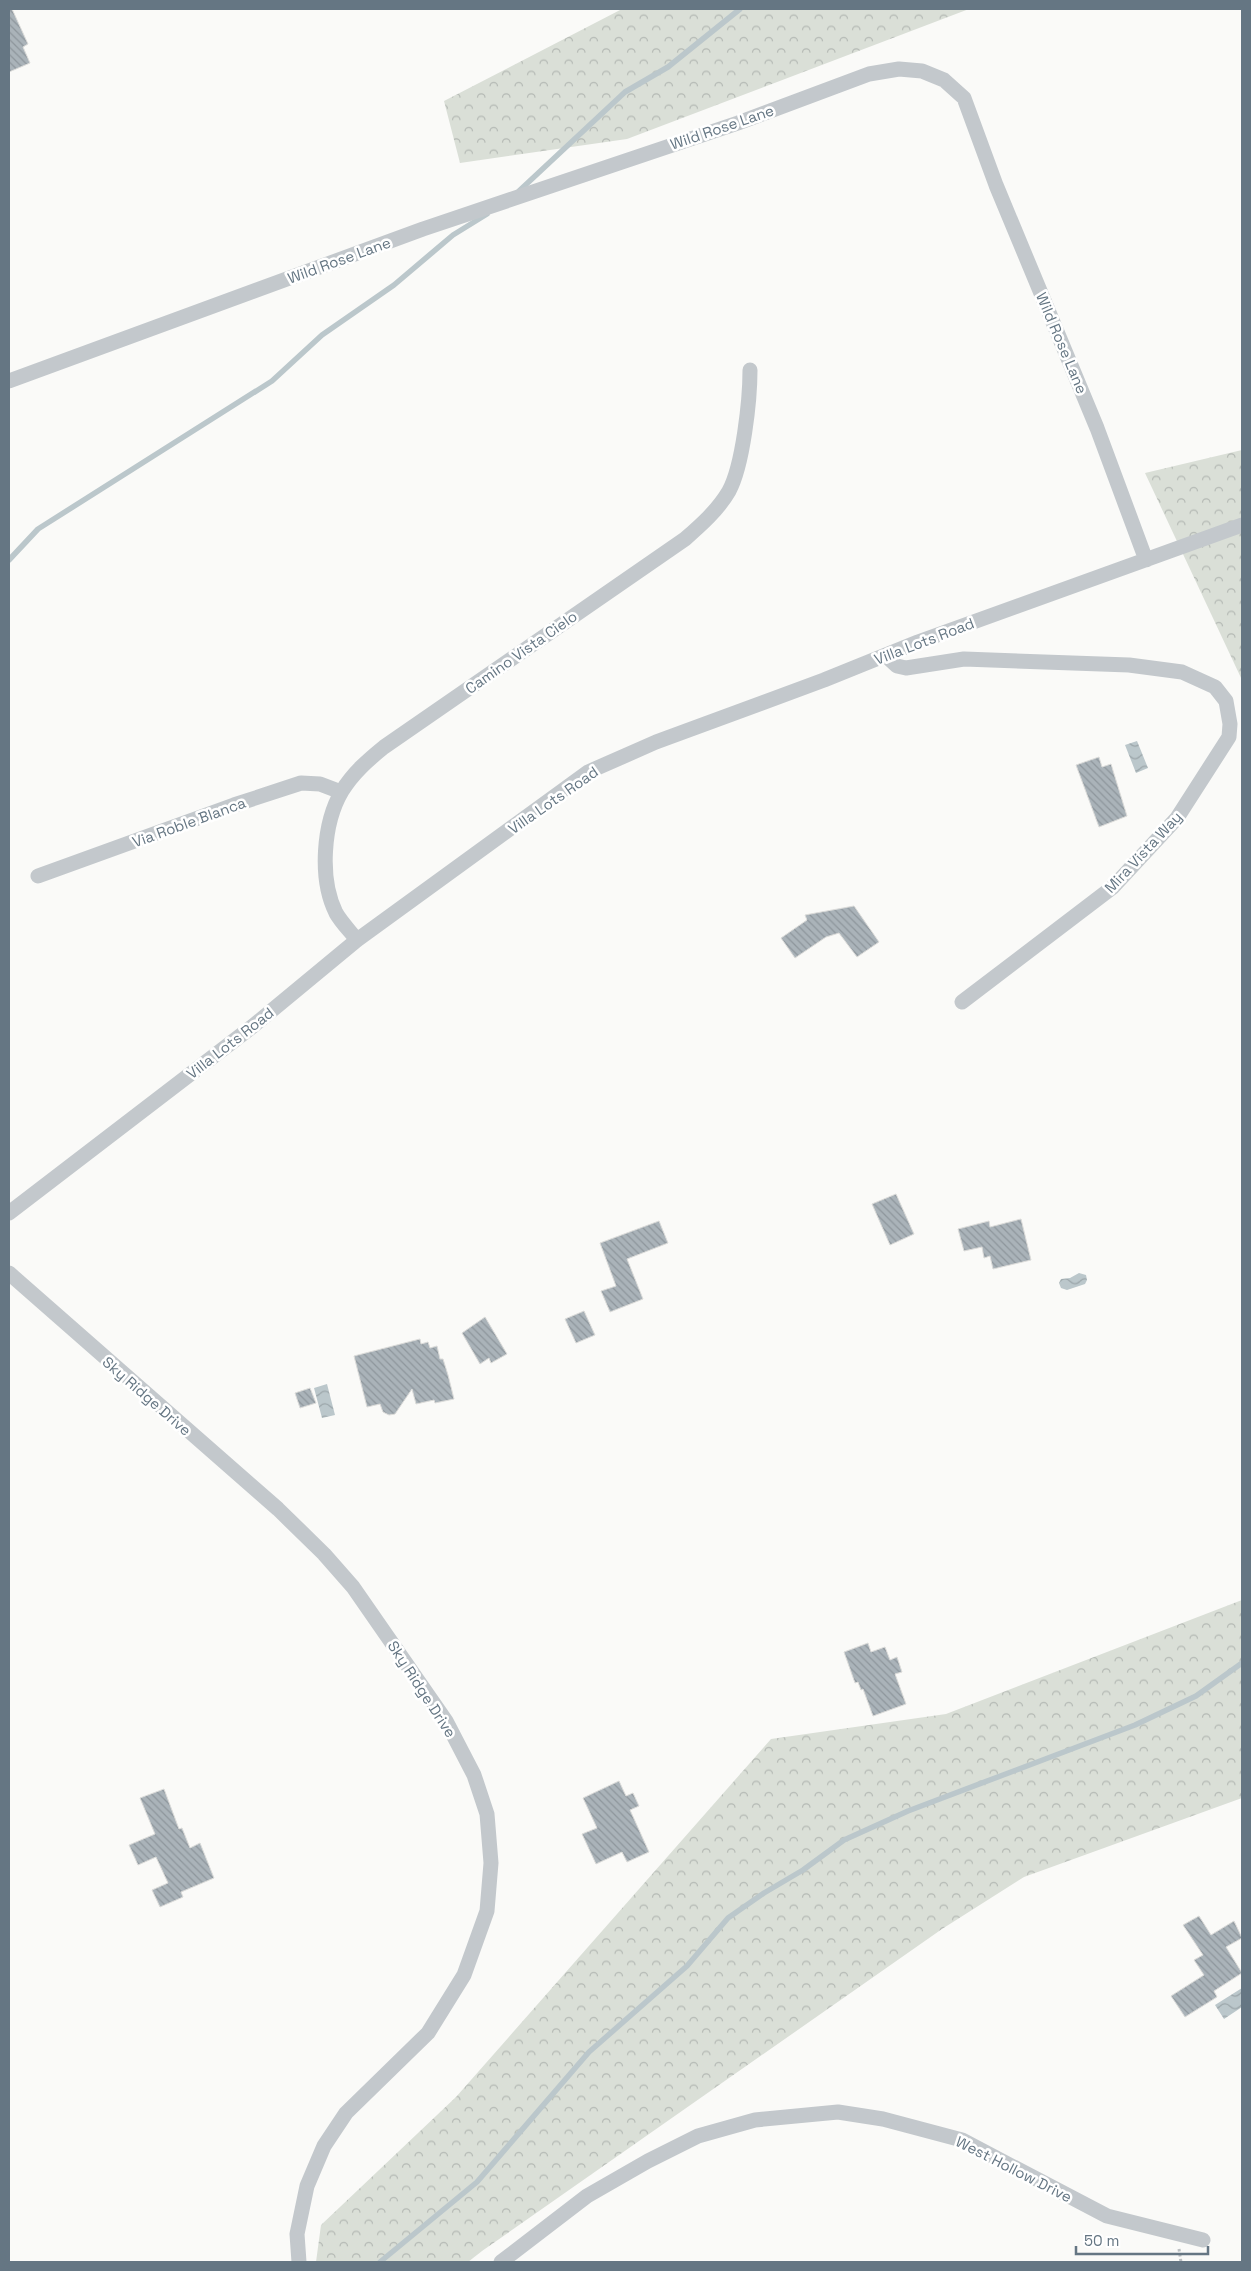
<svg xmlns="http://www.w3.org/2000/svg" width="1251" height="2271" viewBox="0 0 1251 2271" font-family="'Space Grotesk',sans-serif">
	<defs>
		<pattern id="forest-crowns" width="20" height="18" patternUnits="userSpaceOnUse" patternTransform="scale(1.25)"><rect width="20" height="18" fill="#dadfd7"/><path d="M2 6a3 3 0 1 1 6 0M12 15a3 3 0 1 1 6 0" fill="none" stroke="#b4b9b4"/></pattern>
		<pattern id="water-waves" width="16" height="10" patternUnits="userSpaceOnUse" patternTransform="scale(1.25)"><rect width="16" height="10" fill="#bbc7cb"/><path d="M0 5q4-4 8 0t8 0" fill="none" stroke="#9ca6aa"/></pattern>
		<pattern id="building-back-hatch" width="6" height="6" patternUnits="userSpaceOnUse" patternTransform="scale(1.25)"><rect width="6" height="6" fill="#aab3b9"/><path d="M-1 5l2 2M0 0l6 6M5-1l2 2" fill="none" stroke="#8e969c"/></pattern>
	</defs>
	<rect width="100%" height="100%" fill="#fafaf8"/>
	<path fill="url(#forest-crowns)" d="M622,9H969L627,139L460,163L444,101Z
		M1242,450V680L1145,473Z
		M1242,1600V1798L1024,1877L942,1929L482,2251L468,2262H316L321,2225L456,2097L771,1739L946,1714Z"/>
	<path fill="url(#water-waves)" d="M1137,741L1148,768L1136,773L1125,745Z
		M1079,1273L1086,1275L1087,1280L1085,1284L1067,1290L1061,1288L1059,1283L1061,1279L1070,1278Z
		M327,1384L335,1415L322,1418L314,1388Z
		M1242,1988V2007L1224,2019L1215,2005Z"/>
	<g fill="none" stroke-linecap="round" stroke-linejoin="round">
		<path stroke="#bbc7cb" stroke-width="5.5" d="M519,191L625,92L668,67L740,9
			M9,560L38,529L272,381L322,335L394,285L453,235L487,214
			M380,2262L477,2182L589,2052L687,1966L728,1918L764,1893L803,1870L844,1840L908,1811L1135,1725L1196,1696L1242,1663"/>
	</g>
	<path fill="url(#building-back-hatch)" stroke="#dcdcda" d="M9,9H12L28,44L23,47L30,63L9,72Z
		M1099,757L1102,767L1111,764L1127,816L1099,827L1076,765Z
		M854,906L879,942L857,957L839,933L826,937L795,958L781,938L807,920L805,915Z
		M896,1194L914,1234L890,1245L872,1204Z
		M1021,1219L1031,1260L993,1269L990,1256L984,1258L982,1247L964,1251L958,1229L989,1221L990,1227Z
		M659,1221L668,1243L627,1259L643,1299L610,1312L601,1291L616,1286L600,1243Z
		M584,1311L595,1335L576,1343L565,1319Z
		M485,1317L507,1354L491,1363L489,1358L480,1364L462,1333Z
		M420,1339L421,1344L428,1342L430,1348L437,1346L440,1359H443L448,1375L454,1399L435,1403L434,1400L416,1404L412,1389L395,1414L389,1415L383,1412L380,1404L367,1407L354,1356Z
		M310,1388L316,1403L300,1408L295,1393Z
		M868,1643L871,1652L885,1647L890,1660L897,1657L902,1672L895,1674L906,1704L873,1716L863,1689L861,1690L858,1682L855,1683L844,1652Z
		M619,1781L626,1796L633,1793L639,1806L630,1810L649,1852L627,1862L622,1852L596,1864L582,1834L597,1828L583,1798Z
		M164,1789L179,1829L182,1828L190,1848L200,1843L214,1878L181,1892L183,1897L160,1907L152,1890L168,1883L156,1857L138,1865L129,1845L155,1834L140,1798Z
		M1199,1916L1211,1935L1234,1921L1242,1938L1226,1947L1242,1973L1214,1991L1217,1997L1185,2017L1171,1996L1204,1975L1194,1960L1203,1955L1183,1925Z"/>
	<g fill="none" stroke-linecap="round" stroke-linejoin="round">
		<path stroke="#bbbfc2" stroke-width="3" stroke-dasharray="2.5 2.5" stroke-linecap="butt" d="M1179,2249L1181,2262"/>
		<path stroke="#c3c8cc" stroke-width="15" d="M9,381L423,229L738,123L869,74L899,69L922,71L944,80L964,98L996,185L1097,428L1146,560
			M886,656L897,666L906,668L964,659L1129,665L1182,672L1215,687L1226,701L1230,724L1229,737L1177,818L1113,887L962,1002
			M38,876L234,805L301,783L320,784L341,792
			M357,940C350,931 341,922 336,913C319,879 323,823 342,791C353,773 368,760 384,747L685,539C701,525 718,510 729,491C743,465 750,400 750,370
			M9,1213L253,1026L357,940L588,772L656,742L824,680L918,642L1242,525
			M9,1273L278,1509L324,1554L353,1587L446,1721L474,1775L487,1814L491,1863L487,1911L464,1975L428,2033L346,2113L324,2146L307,2186L297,2234L299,2262
			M501,2262L587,2196L648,2161L698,2136L755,2120L838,2112L883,2119L962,2140L1107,2216L1203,2240"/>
	</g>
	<g text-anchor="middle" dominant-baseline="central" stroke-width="5" stroke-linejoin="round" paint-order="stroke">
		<g font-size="15" fill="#657683" stroke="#fff">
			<text transform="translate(722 127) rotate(-19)">Wild Rose Lane</text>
			<text transform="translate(339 260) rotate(-20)">Wild Rose Lane</text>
			<text transform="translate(1062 343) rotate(67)">Wild Rose Lane</text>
			<text transform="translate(924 641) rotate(-21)">Villa Lots Road</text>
			<text transform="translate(521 652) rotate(-35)">Camino Vista Cielo</text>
			<text transform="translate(553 800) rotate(-35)">Villa Lots Road</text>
			<text transform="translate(189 822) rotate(-20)">Via Roble Blanca</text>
			<text transform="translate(1143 852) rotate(-47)">Mira Vista Way</text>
			<text transform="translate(230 1043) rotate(-38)">Villa Lots Road</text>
			<text transform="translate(147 1396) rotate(41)">Sky Ridge Drive</text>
			<text transform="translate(422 1689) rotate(57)">Sky Ridge Drive</text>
			<text transform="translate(1014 2169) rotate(27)">West Hollow Drive</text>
		</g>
	</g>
	<rect width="1251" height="2271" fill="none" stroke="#657683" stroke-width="20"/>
	<path d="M1076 2246v8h132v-8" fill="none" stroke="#657683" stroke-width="2.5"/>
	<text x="1084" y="2246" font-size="15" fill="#657683" stroke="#ffffff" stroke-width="4" paint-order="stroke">50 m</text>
</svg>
